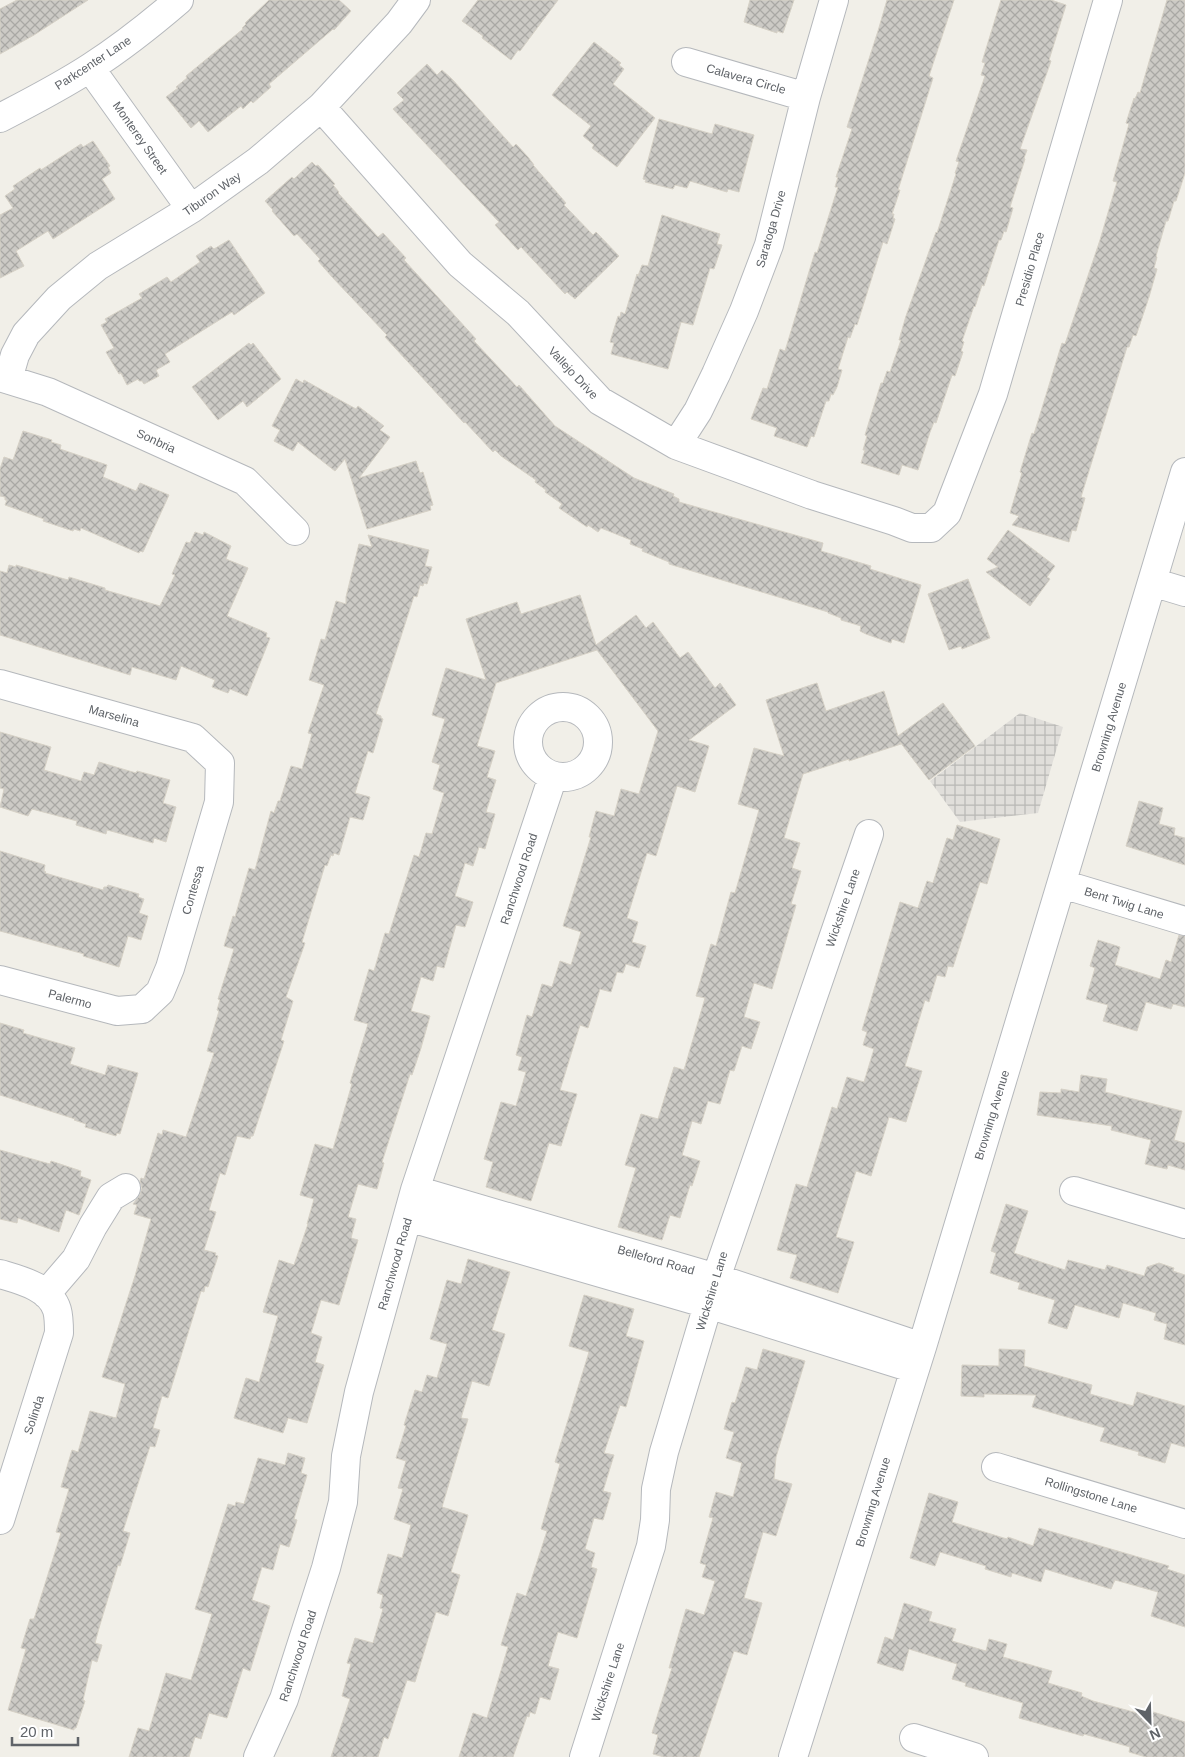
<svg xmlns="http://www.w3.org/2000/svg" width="1185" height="1757" viewBox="0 0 1185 1757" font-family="Arial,sans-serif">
	<defs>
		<pattern id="industrial-grid" width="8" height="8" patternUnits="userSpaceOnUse" patternTransform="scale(1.25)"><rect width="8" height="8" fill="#e0deda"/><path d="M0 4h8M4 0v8" fill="none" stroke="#b9b8b5"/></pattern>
		<pattern id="building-cross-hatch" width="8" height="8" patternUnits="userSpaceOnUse" patternTransform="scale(1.25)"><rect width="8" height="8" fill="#cccac5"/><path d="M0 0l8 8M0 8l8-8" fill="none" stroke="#a9a8a4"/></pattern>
	</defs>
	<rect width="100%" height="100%" fill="#f1efe8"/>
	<path fill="url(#industrial-grid)" d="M1020,713L1063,727L1038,813L960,822L930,781Z"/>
	<path fill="url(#building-cross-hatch)" stroke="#d6d1c6" d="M17,0H88L34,35L0,54V9Z
		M269,0H339L351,11L334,30L333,29L269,84L271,87L253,103L251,101L243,109L241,106L208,132L199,121L191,128L166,97L178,88L176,87L187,78L186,76L243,29L242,28L246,24L245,23Z
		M478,0H558L520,51L518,50L511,60L482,38L483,36L462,21Z
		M750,0H794L783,33L777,31V33L744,22Z
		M887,0H954L929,76L933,78L898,190H900L892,214H894L893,218L895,219L887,244L883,242L857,325L855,324L850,338L848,337L838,369L842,370L837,387L833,395L831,394L829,401H826L814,437L811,436L807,447L774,436L777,428L751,419L763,388L767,389L780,349L785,351L815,252L817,253L838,187H835L838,177H836L852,129L847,127L878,31Z
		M1001,0H1051L1066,5L1049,60L1051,61L1020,149L1027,150L1024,158L1025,159L1010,207L1013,208L1006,232L1004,231L1001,240H999L984,286L982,285L975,307L974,306L962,341L964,342L961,351L963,352L955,376L952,375L936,423L934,422L930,432L918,470L902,465L899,475L861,463L865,450H863L867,436L865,435L881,383H883L887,371L890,372L901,340H899L906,316L936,232L937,233L956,174L955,173L959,162L956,161L985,76L981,75L985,63L982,62Z
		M1167,0H1185V173L1176,201H1174L1168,221H1166L1156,256L1157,257L1154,268L1157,269L1149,297L1136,336L1133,335L1129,347H1127L1081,497L1085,498L1076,531L1072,530L1069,542L1012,525L1019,516L1010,513L1022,473L1020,472L1032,433L1034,434L1062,343L1065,344L1100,240L1117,182L1113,181L1129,124L1126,123L1134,98L1135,99L1138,92L1140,93Z
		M594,42L621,63L619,65L624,69L613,84L655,118L617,167L592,148L594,145L583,136L591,126L552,95Z
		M427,64L437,75L442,70L452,79L513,147L516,144L528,157L534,165H533L566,203L564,205L593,235L596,232L619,256L575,299L567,292L565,294L521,247L518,250L495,225L499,222L393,109L404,100L397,93Z
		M659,119L712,134L715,124L754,135L739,192L728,189L727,192L690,181L687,188L675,185L673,189L645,182L646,180L643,179Z
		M93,141L110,166L108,167L111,173L102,179L115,199L53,239L48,231L16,251L24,266L0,278V215L13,208L5,196L15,189L13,186L40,168L41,170L81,144L83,147Z
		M312,162L316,166L318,165L335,184L333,185L339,192L338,193L378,237L383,233L406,258L404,260L476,339L474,341L517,387L519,385L555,426L634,478L674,494L673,496L679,499V502L823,543L821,551L871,566L870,569L921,585L904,643L892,639L891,643L866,634L860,631L861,626L841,620V618L828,613V612L669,564V562L642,551L643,549L630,544L631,540L601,528L598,532L588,525L587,527L559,508L562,504L545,492L546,490L535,482L536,480L501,456L495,450L493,452L465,422L464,423L385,337L387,335L333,278L318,261L320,259L297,234L294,236L272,211L273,210L265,201L292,177L294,179Z
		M662,215L720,234L717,244L722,245L714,269L710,268L693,325L681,322L668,369L611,354L614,343L610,342L618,316L620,317L621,312L625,314L637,274L638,276L642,265L648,266Z
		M229,240L265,293L234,315L232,312L165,354L170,362L156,370L159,376L144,384L142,381H139L138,379L127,385L121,373L119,374L106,352L114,348L101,325L107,322L105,319L142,298L139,294L167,277L171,282L200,262L196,256L211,246L214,249Z
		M249,343L251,345L253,343L281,379L247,407L243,401L218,420L192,387Z
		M296,379L303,383L304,380L356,409L358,406L384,426L380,430L390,437L359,478L416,461L420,473L423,472L433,505L430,506L431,510L367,529L345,459L335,471L298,442L293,451L274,441L280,430L272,426Z
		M23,431L52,440L51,442L61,445L60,449L107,465L103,477L136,491L140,483L169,495L143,552L140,551L139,553L81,528L80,531L74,529L73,531L43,521L44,519L5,505L7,500H5V497L0,496V469L4,457L13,460Z
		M1008,530L1055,566L1047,577L1050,579L1030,606L986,572L998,567L987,559Z
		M195,532L203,535L204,532L231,546L226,559L248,568L227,616L267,633L266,637L270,638L247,696L230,689L228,693L212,687L215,680L181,666L176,680L132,667L130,675L0,635V571L7,573L9,565L16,567V565L68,580L69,577L105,588V590L160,606L175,575L172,574L186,542L190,543Z
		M368,535L429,550L425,566L432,567L427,584L424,583L423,586L420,585L417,597L414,596L376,714L381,716V718L383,719L373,753L368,751L355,793L370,797L363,820L350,817L339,855L334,853L333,856L331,855L327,866L325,865L302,942L305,943L286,997L293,1001L281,1040L284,1041L253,1136H251L250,1139L237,1136L225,1175L220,1173L209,1210L216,1212L204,1250L216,1253L215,1255L218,1256L208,1287L205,1286L204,1292L201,1291L168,1398L162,1396L153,1428L160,1430L155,1447L150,1446L123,1531L130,1533L120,1566L118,1565L99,1628L95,1643L102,1645L97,1662L92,1660L83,1700L85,1701L76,1728H74V1730L8,1710L26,1649L21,1648L30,1619H34L61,1533L56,1532L69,1489L61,1487L72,1450L78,1452L90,1411L116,1418L125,1384L102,1377L135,1276L151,1219L134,1214L137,1205L133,1204L140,1195L142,1188L140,1181L141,1178L144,1179L158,1133L162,1135L163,1130L186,1137L214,1053L207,1051L219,1011L217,1010L220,1000L218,999L234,949L224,946L233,916L235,917L249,868L255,870L271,811L274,813L278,801H280L291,766L302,769L312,734L308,733L324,685L309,680L321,639L325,640L336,601L346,604V597L359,544L372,547Z
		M968,579L990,638L962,649L961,646L949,650L928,594Z
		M580,595L596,645L636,615L646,628L653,622L680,658L688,652L715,688L720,683L736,705L689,740L709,746L695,792L677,786L656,856L647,853L627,918L638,922L632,942L646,946L639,968L626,964L623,973L617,972L611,992L600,989L588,1028L580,1025L560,1090L577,1094L561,1146L549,1143L531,1201L486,1187L493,1162L484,1159L501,1102L516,1106L526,1072L518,1070L522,1057L516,1055L527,1015L532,1017L542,984L552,987L560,961L571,965L581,932L563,926L591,837H589L596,811L614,816L621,789L639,794L658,731L597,650L496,683L477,746L495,751L487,777L496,780L486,812L495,814L485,849L479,847L473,866L465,863L455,896L473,902L465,927L456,925L444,968L437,966L433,981L421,977L411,1011L430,1016L421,1048L412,1075L410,1074L382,1162L384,1163L377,1189L358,1184L348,1217L356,1219L351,1238L358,1240L339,1305L321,1300L311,1333L322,1337L315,1362L324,1365L307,1423L288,1418L283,1433L234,1418L246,1378L259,1382L278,1316L263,1312L279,1260L294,1265L308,1224H307L314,1199L300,1195L315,1144L333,1149L352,1084L350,1083L368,1024L354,1020L369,969L374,971L385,933L389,934L414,855L419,857L426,833L432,834L444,793L433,789L440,765L432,762L445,719L432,715L446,668L486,680L466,619L517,602L521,614Z
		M817,683L826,711L884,691L898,736L943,703L975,746L929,780L900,742L901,744L849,761V759L803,774L784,838L800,843L792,868L801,871L791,904L796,905L772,989L754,983L744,1017L760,1022L751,1049L742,1046L734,1071L730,1070L720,1104L708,1101L701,1124L692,1121L682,1155L700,1161L692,1186L690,1185L680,1218L670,1215L662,1240L618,1227L636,1168L625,1165L641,1114L658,1119L674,1067L684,1070L705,998L696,996L711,944L716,946L731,892L735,893L759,810L738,804L754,748L784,756L766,700Z
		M0,732L51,747L44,770L81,781L84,772L94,775L99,762L136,773L137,771L170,780L163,803L176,807L166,842L154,838L153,843L111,831L107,830L106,834L76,825L77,821L32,809L28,816L0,807L4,789L0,788Z
		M1139,801L1163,808L1159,824L1175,828L1174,835L1185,838V865L1126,846Z
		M957,825L1000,839L987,884L980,882L953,967L948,966L945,977L937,975L929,1002L925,1000L905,1066L922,1071L906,1122L889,1117L871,1176L856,1171L836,1237L854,1242L838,1293L790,1278L797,1255L777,1250L796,1184L807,1187L832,1107L837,1109L847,1077L864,1082L874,1049L863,1045L867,1032L862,1030L900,902L918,908L927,881L933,883L947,838L953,840Z
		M0,851L45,865L44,871L46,872L45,873L103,890L104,887H107L108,885L139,894L138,897L144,899L139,913L148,916L141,940L128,936L119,967L83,956L84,954L0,931Z
		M1179,935L1185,936V1007L1173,1004L1171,1009L1146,1002L1137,1031L1103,1021L1108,1005L1086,999L1095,968L1090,966L1098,940L1120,947L1115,965L1160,979L1166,960L1171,962Z
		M0,1023L24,1030L23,1033L75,1048L70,1064L105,1075L108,1065L138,1073L120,1134L117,1133L116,1136L85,1127L86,1124L74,1120L75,1119L0,1095Z
		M1081,1075L1107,1079L1105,1092L1182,1111L1174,1140L1185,1143V1170L1168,1165L1167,1169L1145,1164L1151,1140L1111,1130L1112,1126L1037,1115L1040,1092L1061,1093V1089L1079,1092Z
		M0,1150L50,1164L51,1161L81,1171L80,1176L91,1180L79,1215L66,1210L59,1232L18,1218L17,1223L0,1219Z
		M1006,1204L1028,1211L1014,1253L1065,1270L1068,1260L1105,1270L1107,1265L1144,1276L1147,1267L1159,1263L1174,1268L1173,1271L1185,1275V1345L1164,1339L1167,1324L1154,1320L1156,1313L1123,1303L1119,1318L1075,1305L1067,1329L1048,1323L1055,1300L1018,1289L1020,1283L990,1273L996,1253L991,1251Z
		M468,1259L510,1272L492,1330L505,1334L489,1386L472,1381L461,1418L468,1419L442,1507L468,1515L451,1572L460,1575L448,1616L436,1612L415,1682L407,1680L388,1739L384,1737L378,1757H331L350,1699L342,1696L351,1664L347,1663L355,1638L373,1643L383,1609L380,1608L383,1595L377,1593L388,1554L402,1558L411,1525L394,1519L403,1489L398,1488L406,1461L396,1458L406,1426L404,1425L415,1390L422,1392L427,1375L437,1378L447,1344L430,1339L447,1280L461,1284Z
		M584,1295L634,1309L626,1336L644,1341L626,1407L620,1405L604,1453L614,1455L603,1491L611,1493L603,1520L594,1518L585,1549L595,1553L591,1567L597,1569L577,1638L558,1632L548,1666L559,1669L550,1700L540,1697L535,1714L530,1712L529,1717L527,1716L513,1757H459L473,1713L487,1718L508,1647L501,1645L517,1593L526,1596L547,1531L541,1529L560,1464L555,1462L589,1352L569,1346Z
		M763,1349L805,1361L776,1457L774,1479L792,1484L776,1536L763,1532L744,1598L762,1603L747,1655L734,1651L699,1757H664L653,1754L658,1735L652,1733L672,1668H669L686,1609L704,1615L715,1581L702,1577L706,1565L700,1563L713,1518L709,1517L716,1492L733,1497L742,1463L726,1458L734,1432L724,1429L732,1402L735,1403L746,1367L757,1370Z
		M999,1349L1025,1350L1024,1366L1092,1385L1090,1394L1133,1406L1137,1392L1185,1406V1447L1171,1443L1165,1463L1138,1455L1139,1452L1100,1441L1105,1428L1032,1407L1036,1395L984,1394V1397L961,1396L962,1365L999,1366Z
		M288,1453L305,1458L301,1473L307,1475L294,1519L297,1520L289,1547L280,1544L273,1570L262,1567L252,1600L270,1606L250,1671L243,1668L227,1718L209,1713L201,1739L195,1737L189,1757H129L138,1728L149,1731L166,1673L191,1680L212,1614L195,1609L228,1504L235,1506L236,1502L244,1504L258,1458L285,1465Z
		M929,1493L958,1502L952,1522L1007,1539L1008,1537L1033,1546L1039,1528L1169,1566L1167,1569L1185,1575V1627L1151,1616L1158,1592L1115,1580L1111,1589L1045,1569L1041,1582L1012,1573L1011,1577L985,1569L986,1566L940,1552L935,1566L910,1558Z
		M904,1603L932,1612L929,1621L956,1629L952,1641L986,1651L989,1639L1007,1644L1003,1657L1052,1671L1048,1683L1082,1693L1081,1696L1093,1701L1148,1716L1150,1711L1185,1722V1757H1146L1129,1752L1130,1747L1084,1734L1083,1736L1019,1718L1023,1703L965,1686L966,1683L952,1679L957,1664L909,1649L903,1671L877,1663L885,1637L893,1640Z"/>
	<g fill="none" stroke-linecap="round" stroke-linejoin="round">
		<g stroke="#b5b8bc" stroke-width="30">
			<path id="minor" d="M686,62L806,97
				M90,68L191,209
				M321,107L460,264L518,313L600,401L676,445L812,495L894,521L912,528H931L947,513L993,394L1108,0
				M0,118C31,102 62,86 91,67C122,47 151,24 179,0
				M0,377L48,392L245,481L295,531
				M8,379L15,355L26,334L59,298L98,266L191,209L258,161L321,107L399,23L416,0
				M676,445L698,411L716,374L744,311L769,245L806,97L834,0
				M1152,582L1185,592
				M0,684L193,738L220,763L219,802L170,968L160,992L142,1009L117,1011L0,980
				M528 742a35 35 0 1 1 70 0a35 35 0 1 1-70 0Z
				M1062,884L1185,921
				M415,1190L716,1278L922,1347
				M1074,1191L1185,1224
				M408,1217L708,1304L915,1369
				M0,1274C20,1280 50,1287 57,1310C59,1317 59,1326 59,1333L0,1520
				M46,1294L76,1259L93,1226L111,1197L126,1188
				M996,1467L1185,1524
				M914,1738L974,1757
				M258,1757L284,1699L326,1568L343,1502L346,1456L359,1392L415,1190L553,776
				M584,1757L651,1546L655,1520L656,1489L664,1452L716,1278L869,834
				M793,1757L922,1347L1185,472"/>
		</g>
		<use href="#minor" stroke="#fff" stroke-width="28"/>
	</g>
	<g text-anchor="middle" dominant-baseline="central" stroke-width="4" stroke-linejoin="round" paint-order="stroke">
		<g font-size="12" fill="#5f6368" stroke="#fff">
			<text transform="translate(93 63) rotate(-33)">Parkcenter Lane</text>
			<text transform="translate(746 79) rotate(16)">Calavera Circle</text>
			<text transform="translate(140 138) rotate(55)">Monterey Street</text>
			<text transform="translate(212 194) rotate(-35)">Tiburon Way</text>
			<text transform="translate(771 229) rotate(-74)">Saratoga Drive</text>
			<text transform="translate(1030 269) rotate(-74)">Presidio Place</text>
			<text transform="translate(573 373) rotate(47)">Vallejo Drive</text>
			<text transform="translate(156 441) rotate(25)">Sonbria</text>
			<text transform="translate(114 716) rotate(16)">Marselina</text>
			<text transform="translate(1109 727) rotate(-73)">Browning Avenue</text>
			<text transform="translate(519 879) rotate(-72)">Ranchwood Road</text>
			<text transform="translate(193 890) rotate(-74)">Contessa</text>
			<text transform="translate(1124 903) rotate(17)">Bent Twig Lane</text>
			<text transform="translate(843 908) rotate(-71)">Wickshire Lane</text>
			<text transform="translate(70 999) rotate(15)">Palermo</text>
			<text transform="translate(992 1115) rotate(-73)">Browning Avenue</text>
			<text transform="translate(656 1260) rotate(16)">Belleford Road</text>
			<text transform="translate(395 1264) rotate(-74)">Ranchwood Road</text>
			<text transform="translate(712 1291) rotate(-73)">Wickshire Lane</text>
			<text transform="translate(34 1415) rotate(-72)">Solinda</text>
			<text transform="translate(1091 1495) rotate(17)">Rollingstone Lane</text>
			<text transform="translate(873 1502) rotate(-73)">Browning Avenue</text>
			<text transform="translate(298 1656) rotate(-72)">Ranchwood Road</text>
			<text transform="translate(608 1682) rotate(-72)">Wickshire Lane</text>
		</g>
	</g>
	<g transform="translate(1150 1722) rotate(157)" stroke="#ffffff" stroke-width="4" paint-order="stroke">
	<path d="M0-4L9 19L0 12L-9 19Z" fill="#5f6368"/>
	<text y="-8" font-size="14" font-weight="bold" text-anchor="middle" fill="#5f6368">N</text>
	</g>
	<path d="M12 1737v8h66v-8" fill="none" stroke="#5f6368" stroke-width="2.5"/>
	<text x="20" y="1737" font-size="15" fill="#5f6368" stroke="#ffffff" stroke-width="4" paint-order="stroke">20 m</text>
</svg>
